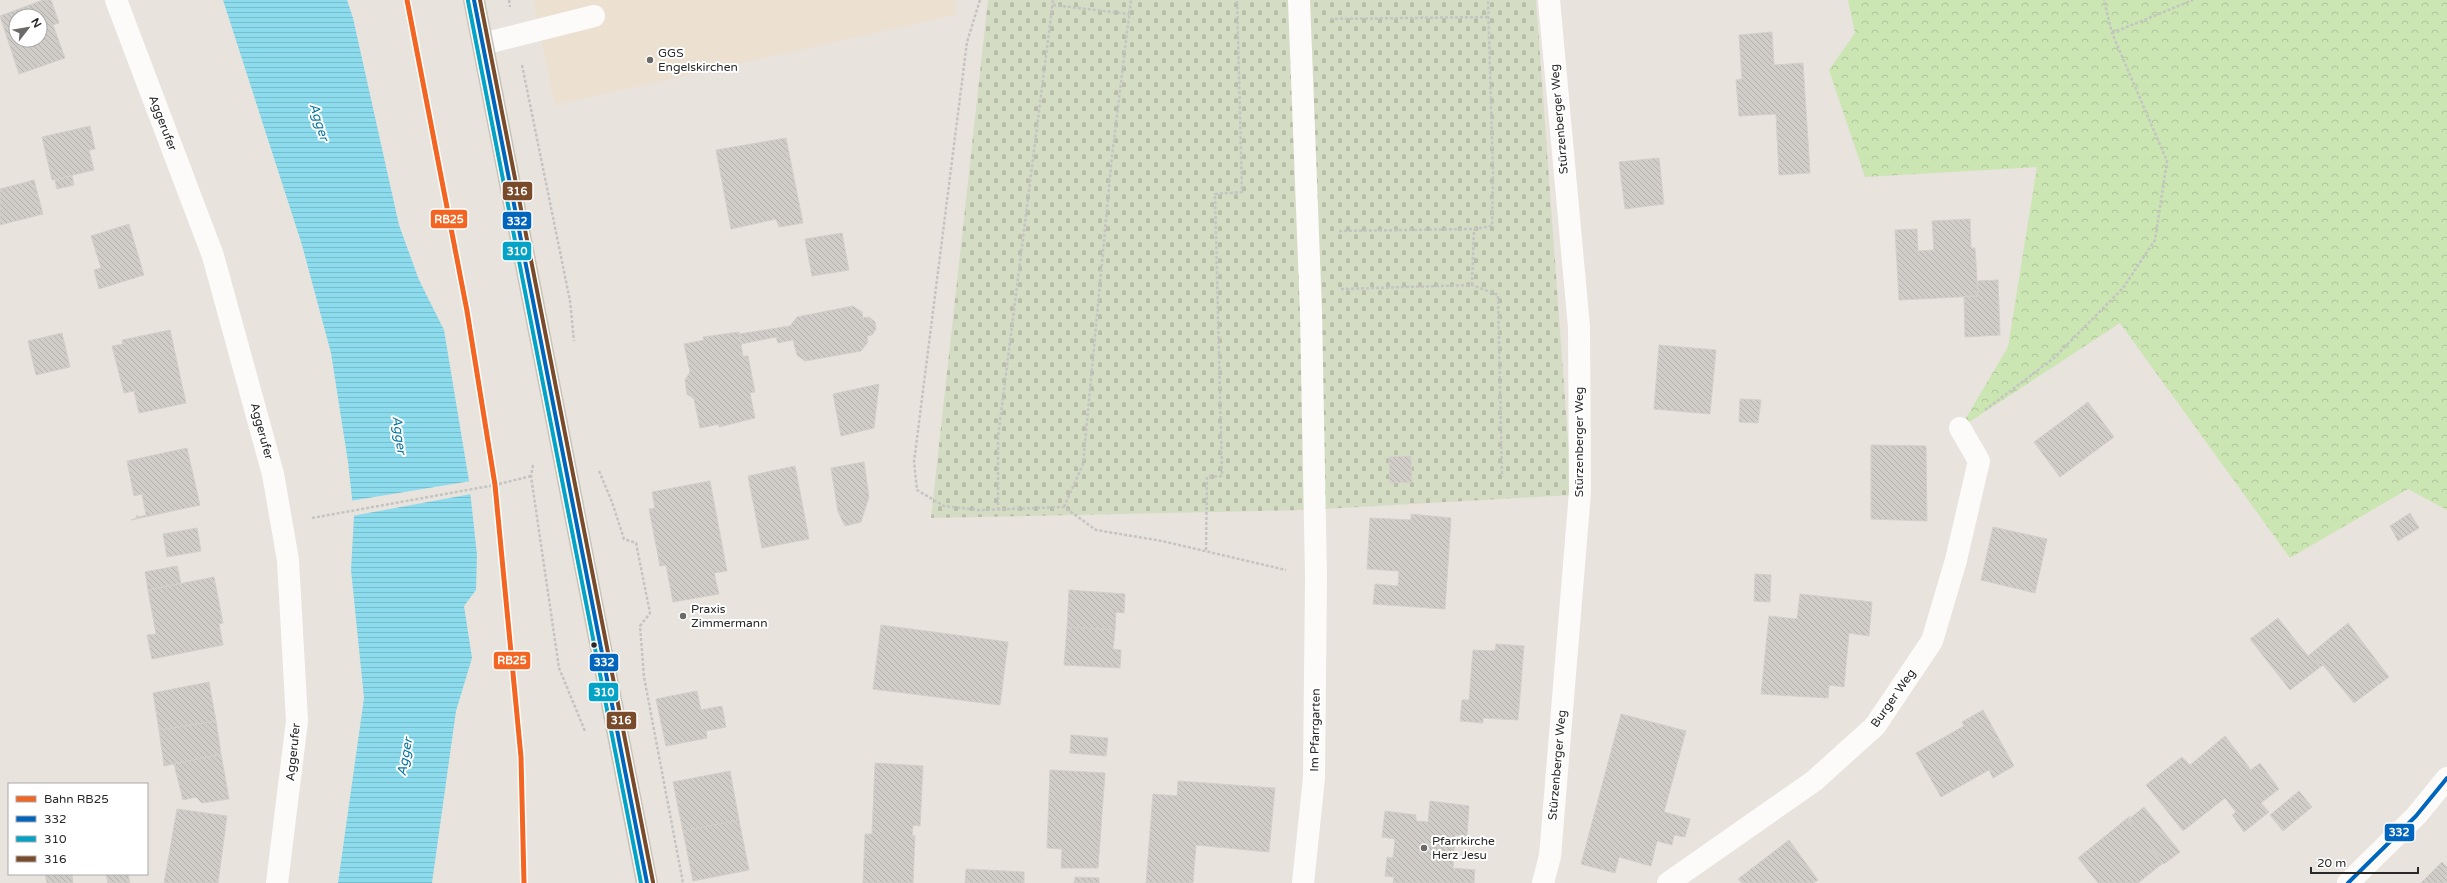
<svg xmlns="http://www.w3.org/2000/svg" width="2447" height="883" viewBox="0 0 2447 883" font-family="'Varela Round',sans-serif">
	<defs>
		<pattern id="forest-crowns" width="20" height="18" patternUnits="userSpaceOnUse"><rect width="20" height="18" fill="#cbe5b3"/><path d="M2 6a3 3 0 1 1 6 0M12 15a3 3 0 1 1 6 0" fill="none" stroke="#aec49a"/></pattern>
		<pattern id="cemetery-stones" width="16" height="16" patternUnits="userSpaceOnUse"><rect width="16" height="16" fill="#d5dcc4"/><path d="M2 7V4a2 2 0 0 1 4 0v3zM10 15v-3a2 2 0 0 1 4 0v3z" fill="#b7bda8"/></pattern>
		<pattern id="water-rules" width="6" height="5" patternUnits="userSpaceOnUse"><rect width="6" height="5" fill="#8cdcee"/><path d="M0 2.5h6" fill="none" stroke="#79bdcc"/></pattern>
		<pattern id="building-back-hatch" width="6" height="6" patternUnits="userSpaceOnUse"><rect width="6" height="6" fill="#d0cdc9"/><path d="M-1 5l2 2M0 0l6 6M5-1l2 2" fill="none" stroke="#b3b0ad"/></pattern>
	</defs>
	<rect width="100%" height="100%" fill="#e8e3dd"/>
	<path fill="#ece1d1" d="M533,0H956L955,15L555,105Z"/>
	<path fill="url(#forest-crowns)" d="M1848,0H2447V510L2408,489L2290,558L2120,323L1960,428L2008,347L2037,167L1865,177L1829,70L1855,33Z"/>
	<path fill="url(#cemetery-stones)" d="M988,0H1536L1572,495L1306,510L931,518Z"/>
	<path fill="url(#water-rules)" d="M223,0H347L353,18L399,225L419,280L444,330L469,481L477,555L476,590L464,606L472,658L456,711L432,883H338L364,698L351,570L354,516L348,462L331,353L302,245Z"/>
	<path fill="#e8e3dd" d="M471,481V494L352,516L350,501Z"/>
	<path fill="url(#building-back-hatch)" stroke="#d3cfca" fill-rule="evenodd" d="M43,0H51L59,23L53,25L65,58L19,74L0,16ZM16,16H40V40H16Z
		M1772,32L1774,65L1803,63L1810,173L1779,175L1776,114L1739,116L1736,80L1742,79L1739,35Z
		M90,126L95,149L89,150L94,170L52,180L42,137Z
		M786,138L803,223L779,227L776,219L731,229L716,150Z
		M1659,158L1664,204L1625,209L1619,162Z
		M72,176L74,185L57,189L55,180Z
		M34,180L43,214L0,225V189Z
		M1970,219L1971,248H1975L1978,296L1899,300L1895,230L1917,229L1918,251L1934,250L1932,221Z
		M129,224L144,275L99,289L94,270L101,268L91,236Z
		M842,233L849,270L812,276L805,239Z
		M1998,280L2000,335L1965,337L1964,296H1978L1977,281Z
		M853,306L862,312L863,318L869,317L875,322L876,329L872,335L867,336L868,342L861,351L805,361L797,355L793,340L778,343L776,337L741,344L739,334L790,326L797,317Z
		M170,330L186,403L139,413L134,391L124,393L112,346L123,344L122,340Z
		M739,332L743,356H748L755,392L750,393L755,418L719,427V424L700,428L694,399L687,394L685,380L690,372L684,344L704,340L703,337Z
		M62,333L70,367L36,375L28,341Z
		M1659,345L1716,350L1710,414L1654,409Z
		M879,384L874,428L841,436L833,394Z
		M1740,399L1761,400L1758,423L1739,422Z
		M2088,402L2114,437L2060,477L2034,442Z
		M1871,445L1926,446L1927,521L1871,519Z
		M187,448L200,505L131,520L137,518L136,515L139,517L146,515L142,494L134,496L127,461Z
		M1411,456L1412,482L1390,483L1389,457Z
		M864,462L869,497L861,522L845,526L838,512L831,468Z
		M795,466L809,539L762,548L748,476Z
		M710,481L727,571L714,573L719,594L673,602L666,565L660,566L649,509L655,508L652,492Z
		M2410,513L2419,528L2398,541L2390,526Z
		M1411,514L1451,518L1445,609L1373,604L1375,584L1398,586L1399,571L1367,569L1370,518L1411,520Z
		M1993,527L2047,539L2035,593L1981,580Z
		M197,528L201,551L167,557L163,534Z
		M177,566L181,583L148,590L145,572Z
		M1755,574L1771,575L1770,602L1754,601Z
		M214,577L223,623L219,624L223,645L152,659L147,635L156,634L148,590Z
		M1069,590L1125,594L1124,613L1116,612L1115,630L1067,627Z
		M1800,594L1872,602L1869,636L1849,633L1844,687L1829,685L1828,698L1761,694L1769,616L1797,619Z
		M2278,618L2308,656L2323,665L2290,690L2250,639Z
		M2348,623L2389,677L2354,703L2323,665L2308,656Z
		M881,625L1008,642L1000,705L873,689Z
		M1067,627L1115,630L1113,649L1121,650L1120,668L1064,665Z
		M1496,644L1524,646L1518,720L1483,718V723L1460,721L1462,700H1469L1473,650L1495,651Z
		M209,682L216,721L159,730L153,693Z
		M697,691L701,710L722,706L726,727L706,731L707,738L666,746L656,699Z
		M1983,710L2014,766L1993,778L1989,770L1941,797L1916,753L1964,726L1962,722Z
		M1621,714L1686,731L1664,812L1690,819L1685,837L1674,835L1672,845L1657,841L1651,866L1619,857L1615,873L1581,864Z
		M216,721L221,754L164,766L159,730Z
		M1071,735L1108,738L1106,756L1070,753Z
		M2225,736L2251,770L2260,763L2279,789L2261,803L2269,812L2244,832L2232,815L2236,812L2225,798L2183,831L2146,785L2182,757L2190,765Z
		M221,754L229,799L202,803L196,797L183,800L174,764Z
		M875,763L923,766L920,826L913,825L912,836H915L913,883H863L865,834H872Z
		M1050,770L1105,773L1098,868H1061L1062,849L1047,848Z
		M730,771L739,820L683,831L673,782Z
		M1178,781L1275,788L1269,852L1196,845L1193,883H1146L1153,794L1177,796Z
		M2299,791L2312,807L2283,831L2270,815Z
		M1430,801L1469,806L1467,836L1455,835L1453,868L1475,870L1474,883H1393L1394,877L1385,876L1387,857L1393,858L1395,839L1382,837L1385,811L1416,815V821L1428,822Z
		M2144,807L2180,852L2164,864L2128,820Z
		M177,809L227,816L218,883H164Z
		M2130,816L2128,820L2163,863L2138,883H2098L2078,858Z
		M739,820L749,870L693,881L683,831Z
		M1789,840L1818,880L1813,883H1742L1738,879Z
		M2442,862L2447,867V883H2421Z
		M966,869L1024,872V883H965Z
		M45,874H72L73,883H47Z
		M106,874H128L130,883H108Z
		M1075,877L1099,878V883H1074Z"/>
	<g fill="none" stroke-linecap="round" stroke-linejoin="round">
		<path stroke="#c4c4c3" stroke-width="2.5" stroke-dasharray="3 2" stroke-linecap="butt" d="M509,0L510,7
			M980,0L967,42L914,462L917,490L944,506L979,510L1064,507L1096,530L1162,541L1286,570
			M1053,5L1129,14
			M1330,19L1489,17
			M2112,33L2193,0
			M522,65L570,301L574,341
			M1339,231L1474,229L1492,226L1493,174L1488,0
			M1472,285L1474,229
			M1341,289L1472,285L1498,295L1502,477
			M1985,410L2054,358L2123,288L2155,240L2167,161L2112,33L2104,0
			M533,465L531,476L559,668L585,731
			M599,471L612,502L624,539L636,543L650,613L640,626L644,677L683,883
			M1064,507L1083,464L1112,156L1131,0
			M998,510V437L1053,0
			M312,518L495,485L531,476
			M1206,550L1207,477L1222,476L1215,194L1242,192L1237,0"/>
		<path stroke="#fcfbfa" stroke-width="22" d="M116,0L213,256L273,474L288,560L297,721L277,883
			M1299,0L1311,312L1316,577L1314,778L1303,883
			M483,44L594,16
			M1543,883L1550,856L1580,492L1579,327L1549,0
			M1668,883L1814,781L1875,726L1932,641L1956,560L1979,461L1960,428
			M2348,883L2416,816L2447,778"/>
		<path stroke="#cac4b8" stroke-width="22" d="M474,0L647,883"/>
		<g stroke="#fff" stroke-width="7">
			<path id="bus-1" d="M474,0L647,883
				M2348,883L2416,816L2447,778"/>
		</g>
		<g stroke="#fff" stroke-width="7">
			<path id="bus-2" d="M468,1L641,883"/>
		</g>
		<g stroke="#fff" stroke-width="7">
			<path id="bus-3" d="M480,0L653,882"/>
		</g>
		<use href="#bus-1" stroke="#0065bd" stroke-width="4"/>
		<use href="#bus-2" stroke="#02a3c6" stroke-width="4"/>
		<use href="#bus-3" stroke="#7a4b2a" stroke-width="4"/>
		<g stroke="#fff" stroke-width="8">
			<path id="rail-1" d="M407,0L467,311L495,485L521,757L524,883"/>
		</g>
		<use href="#rail-1" stroke="#f26522" stroke-width="5"/>
	</g>
	<g fill="#6c6a68" stroke="#fff" stroke-width="1.5">
		<circle cx="650" cy="60" r="4"/>
		<circle cx="683" cy="616" r="4"/>
		<circle cx="1424" cy="848" r="4"/>
	</g>
	<circle fill="#292929" stroke="#fff" stroke-width="1.5" cx="594" cy="645" r="3.5"/>
	<g text-anchor="middle" dominant-baseline="central" stroke-width="4" stroke-linejoin="round" paint-order="stroke">
		<g font-size="12" fill="#292929" stroke="#fff" text-anchor="start">
			<text x="658" y="53">GGS<tspan x="658" dy="14">Engelskirchen</tspan></text>
			<text x="691" y="609">Praxis<tspan x="691" dy="14">Zimmermann</tspan></text>
			<text x="1432" y="841">Pfarrkirche<tspan x="1432" dy="14">Herz Jesu</tspan></text>
		</g>
		<g font-size="12" fill="#292929" stroke="#fff">
			<text transform="translate(1559 119) rotate(-95)">Stürzenberger Weg</text>
			<text transform="translate(163 123) rotate(69)">Aggerufer</text>
			<text transform="translate(262 431) rotate(75)">Aggerufer</text>
			<text transform="translate(1579 442) rotate(-90)">Stürzenberger Weg</text>
			<text transform="translate(1893 698) rotate(-55)">Burger Weg</text>
			<text transform="translate(1315 730) rotate(-89)">Im Pfarrgarten</text>
			<text transform="translate(293 752) rotate(-84)">Aggerufer</text>
			<text transform="translate(1557 765) rotate(-85)">Stürzenberger Weg</text>
		</g>
		<g font-size="13" font-style="italic" fill="#0475a1" stroke="#fff">
			<text transform="translate(319 122) rotate(73)">Agger</text>
			<text transform="translate(399 435) rotate(82)">Agger</text>
			<text transform="translate(405 757) rotate(-80)">Agger</text>
		</g>
	</g>
	<g stroke="#fff" stroke-width="1.5">
		<rect x="502" y="181" width="31" height="20" rx="4" fill="#7a4b2a"/>
		<rect x="430" y="209" width="38" height="20" rx="4" fill="#f26522"/>
		<rect x="502" y="211" width="30" height="19" rx="4" fill="#0065bd"/>
		<rect x="502" y="241" width="30" height="20" rx="4" fill="#02a3c6"/>
		<rect x="493" y="651" width="38" height="19" rx="4" fill="#f26522"/>
		<rect x="589" y="653" width="30" height="19" rx="4" fill="#0065bd"/>
		<rect x="588" y="682" width="31" height="20" rx="4" fill="#02a3c6"/>
		<rect x="606" y="711" width="31" height="19" rx="4" fill="#7a4b2a"/>
		<rect x="2384" y="823" width="31" height="19" rx="4" fill="#0065bd"/>
	</g>
	<g font-size="11" text-anchor="middle" font-weight="bold" fill="#fff">
		<text x="517" y="195">316</text>
		<text x="449" y="223">RB25</text>
		<text x="517" y="225">332</text>
		<text x="517" y="255">310</text>
		<text x="512" y="664">RB25</text>
		<text x="604" y="666">332</text>
		<text x="604" y="696">310</text>
		<text x="621" y="724">316</text>
		<text x="2399" y="836">332</text>
	</g>
	<rect x="8" y="783" width="140" height="92" fill="#ffffff" stroke="#a9a9a9"/>
	<rect x="16" y="796" width="20" height="6" fill="#f26522" stroke="#a9a9a9"/>
	<text x="44" y="803" font-size="12" fill="#292929">Bahn RB25</text>
	<rect x="16" y="816" width="20" height="6" fill="#0065bd" stroke="#a9a9a9"/>
	<text x="44" y="823" font-size="12" fill="#292929">332</text>
	<rect x="16" y="836" width="20" height="6" fill="#02a3c6" stroke="#a9a9a9"/>
	<text x="44" y="843" font-size="12" fill="#292929">310</text>
	<rect x="16" y="856" width="20" height="6" fill="#7a4b2a" stroke="#a9a9a9"/>
	<text x="44" y="863" font-size="12" fill="#292929">316</text>
	<g transform="translate(28 28) rotate(59)"><circle r="19" fill="#ffffff" stroke="#a9a9a9"/>
	<path d="M0-3L7 15L0 10L-7 15Z" fill="#6c6a68"/>
	<text y="-6" font-size="11" font-weight="bold" text-anchor="middle" fill="#292929">N</text>
	</g>
	<path d="M2311 867v6h107v-6" fill="none" stroke="#292929" stroke-width="2"/>
	<text x="2317" y="867" font-size="12" fill="#292929" stroke="#ffffff" stroke-width="3" paint-order="stroke">20 m</text>
</svg>
